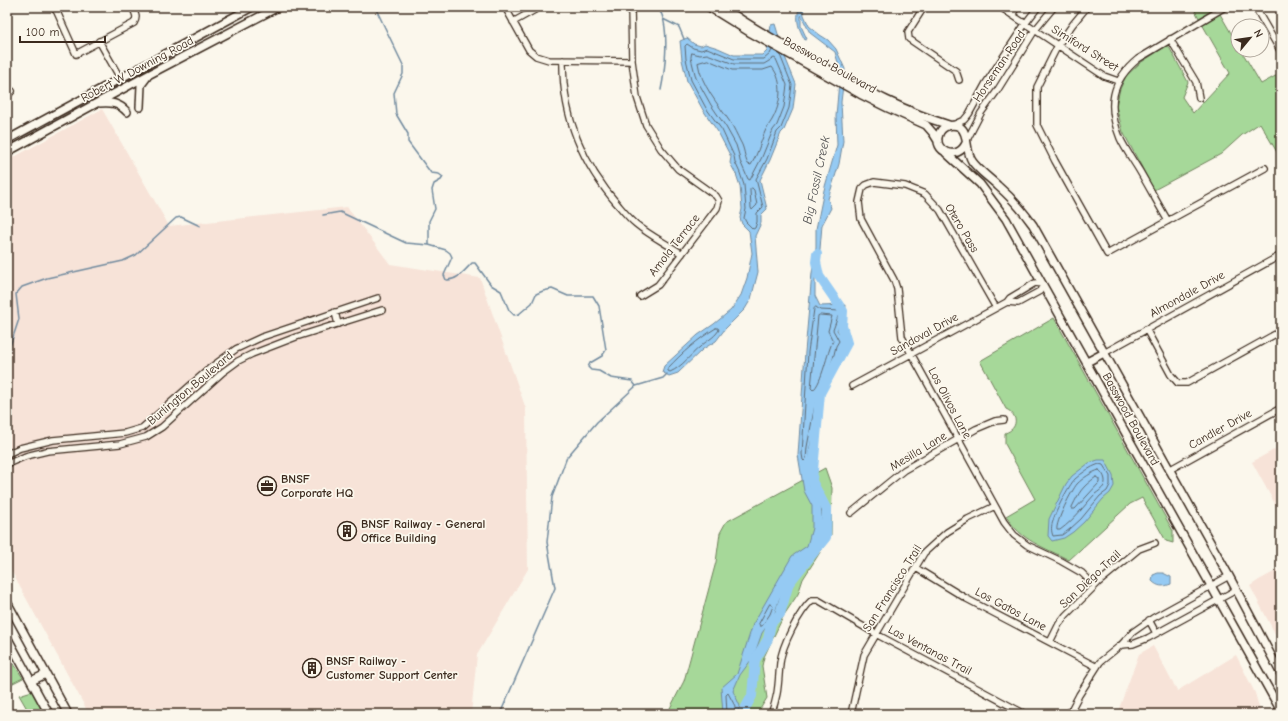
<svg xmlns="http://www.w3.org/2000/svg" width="1288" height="721" viewBox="0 0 1288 721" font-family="'Comic Neue',sans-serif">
	<rect width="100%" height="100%" fill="#fbf7ec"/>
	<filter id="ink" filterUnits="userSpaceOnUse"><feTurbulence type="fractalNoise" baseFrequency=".025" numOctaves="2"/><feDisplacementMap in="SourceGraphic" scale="8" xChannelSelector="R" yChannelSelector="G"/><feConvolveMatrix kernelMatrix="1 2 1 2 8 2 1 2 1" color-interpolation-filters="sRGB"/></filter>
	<g filter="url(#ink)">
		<path fill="#f7e3d8" d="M102,109L169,226L347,207L390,264L480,278L526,409L528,569L477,655L471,714H89L7,563V161Z
			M1281,446V515L1252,462Z
			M1281,568V645L1250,586L1259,580Z
			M1153,646L1177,691L1236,655L1255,693L1261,714H1117L1139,654Z"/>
		<path fill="#a6d899" stroke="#70815c" d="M1193,7H1216V8L1199,18Z
			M1220,14L1238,45V50H1241L1261,84L1281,73V159L1260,123L1242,135L1221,154L1154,190L1123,132L1116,106L1120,89L1126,76L1140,63L1168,45L1188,82L1182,97L1193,113L1230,73L1202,24Z
			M1054,318L1173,531V543L1166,541L1142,498L1130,504L1069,560C1044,547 1021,541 1006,516L1035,499L1005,444V433C1018,429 1019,415 1006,409L980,361Z
			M825,468L832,488L831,535L803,579L798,594L784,615L764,657L762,666L767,698L757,714H667L684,681L716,562L720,533L726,522Z
			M14,664L23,678L7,686V668Z
			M32,691L44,714H30L19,695Z"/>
		<path fill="#95caf3" stroke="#718a9e" d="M799,7H803L804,15L809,26L820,35L828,40L836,49L845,69L841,102L843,141L839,164L828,199L831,208L822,225L820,249L815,280V296L820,306L846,305C846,314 840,321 837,330L845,341L840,348L837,360L820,400L810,447V486L821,505L824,536L819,544L788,581L779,600L774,616L762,633L754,656L740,675L733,691L740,706L737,714H723L721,688L737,674L753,624L792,556L807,546L812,528V506L804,491L798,455L805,352L812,273L816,248V229L824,190L837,145L836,116L840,70L835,52L810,33L801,15V26L807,39L805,40C798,27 796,22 799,7Z
			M775,24L785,57L796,84L793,109L784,130L781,133L770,160L760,180L767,209L761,215V223L755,236L758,272L751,299L745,309L725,329L716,341L703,349L678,373L669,376L662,372L664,366L698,335L714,324L731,310L741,295L747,278L752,253L749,231L742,224L740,218L742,209L740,186L736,174L730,163L731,157L718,132L703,110L687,81L682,60L680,41L687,38L694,44L701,46L705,44L718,48L734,55H763L767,51L771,25Z
			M1098,460H1105L1113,475L1114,486L1110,493L1103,499L1084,522L1073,532L1064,538L1052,541L1048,536L1049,519L1066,484L1072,476L1089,463Z
			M1158,573H1163L1171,577V584C1163,587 1158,587 1152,581L1153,575Z"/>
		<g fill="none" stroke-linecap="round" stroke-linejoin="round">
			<path stroke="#5f6a73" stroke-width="1" d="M772,50L770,54L764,59H734L707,48L701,50L693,48L687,44L685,46L686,59L691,80L706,108L722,130L734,156L735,162L740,173L744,185L746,209L744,218L746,222L753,229L755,228L757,222V213L763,207L756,179L767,159L777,132L781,128L789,108L792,85L780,55
				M692,53L700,55L707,54L734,64H764L774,58L776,59L787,85L784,107L777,125L773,130L762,157L750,180L748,179L740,161L739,155L736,145L726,127L711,105L696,78L691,58Z
				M708,60L732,70H763L772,67C784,82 781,104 772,120C769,125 766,128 764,134C760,144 757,156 751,165L748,164C744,157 745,149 740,141C737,135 734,128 730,122C718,104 701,85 698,63Z
				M752,188L754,190L757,205L752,210L751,208L750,190Z
				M816,307L820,310L840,311L833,330L839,341L836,346L833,359L816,399L807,447L806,459L804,461L803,460L802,454L808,352L814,309Z
				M820,315L832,316L828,331L833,341C827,352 822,383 813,390L811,388L818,316Z
				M716,328H718L719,330C713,339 707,340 700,347C690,355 682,367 670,372L668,371V368C682,353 698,339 716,328Z
				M1099,464L1103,465L1110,476V485L1107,491L1100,496L1081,519L1070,529L1062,535L1053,536C1051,531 1051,526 1053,521C1055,512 1069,485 1075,479C1082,473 1090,467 1099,464Z
				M1099,470C1103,473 1107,480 1104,486C1102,489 1098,492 1095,494C1083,507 1075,519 1060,530H1057C1055,523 1072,490 1077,484C1083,478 1092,472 1099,470Z
				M1096,477L1099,479V483L1075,509H1072V507C1080,491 1081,488 1096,477Z
				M770,604L773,606L770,614L762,626H760L759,624Z
				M727,714L726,695L728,693L735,706L734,714"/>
			<path stroke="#718a9e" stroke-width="1.5" d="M375,7L403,65V74L394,93L396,114L408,134V142L431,173L439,174L443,177L441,180L434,184L432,190L435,209L429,221V245
				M657,7C658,10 661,12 662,15C669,33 665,71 661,90
				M663,19L679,27L684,39
				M323,215L340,212L406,243L429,245L446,250L450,253L452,257L444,275L446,280C457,281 464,271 472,263H475L491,285L501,291L509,310L514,315L519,314L532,303L536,294L543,291L552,289L568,296H593L599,306L606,350L602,356L590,363L588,367L591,370L599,371L611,378L632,381L636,386
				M7,377L10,346L19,319L16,294L22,287L47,278L123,261L136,255L176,218L181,217L200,226
				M500,714L555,588L547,542L552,497L567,457L597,422L636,386L663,378L667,374"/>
			<path stroke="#95caf3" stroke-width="10" d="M742,714L752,696L755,660L768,639L771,623L780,614L789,583L826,537L827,510L812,481L820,393L847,343L842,326L843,311L819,276L816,262L817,254"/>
			<g stroke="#3b2a1e" stroke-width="8">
				<path id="minor" d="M53,7L57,12L76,54L134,23C138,17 135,13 132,7
					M505,7L529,50L536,56L549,60L632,61
					M631,7L632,61L637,97L646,125L661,149L678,169L716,196L719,201L717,208L658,285L640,296
					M924,7L908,32L909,39L956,71L959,80
					M1000,7L1104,76L1118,81
					M1087,7L1073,24L1058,45L1037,87V125L1055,161L1107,254L1265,168
					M1255,7L1281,52
					M1012,15L1017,7
					M513,22L540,7
					M1170,39L1196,82L1199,98
					M99,41L120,78
					M563,60C562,116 582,164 619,206C624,212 630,219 636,224C649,235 667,244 682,254
					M7,96L12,91
					M953,125L964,120L969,114L986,83L1025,24L1038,7
					M967,140L981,113L997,91L1035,30L1054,7
					M1168,221C1158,204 1149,187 1139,170C1133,160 1125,149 1120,138C1107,106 1111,81 1138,59L1225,7
					M1035,283L1043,284L1040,291L1018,303L1007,302L1010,298Z
					M996,308L940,210L925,194L905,186L874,182L866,185L862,189L859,202L861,219L894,280L897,289L902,337L1004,522L1014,535L1027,545L1061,561L1082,573L1095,586
					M335,312L338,324
					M1146,329L1171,375L1178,383H1187L1281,331
					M1104,353L1281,255
					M852,386L1007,302
					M7,454L20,448L53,440L125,433L142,428L210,368L236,349L262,337L378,298
					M7,464L26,456L47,451L120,444L146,437L162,427L223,372L238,361L252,354L296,337L382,310
					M1169,470L1281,408
					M851,513L904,470L976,429L995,421L1004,420
					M916,568L967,599L1097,667
					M1149,620L1156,633
					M1050,642L1059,624L1066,615L1098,583L1139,549L1155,543
					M1121,645L1133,644L1148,638L1236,590
					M771,714C779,694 778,683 780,663C782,645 799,612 812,600H818L876,634L1025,714
					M851,714L864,655L924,553L947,532L968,519L995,506
					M1069,714L1079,695L1100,662L1121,645L1133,632L1153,618L1229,576"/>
			</g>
			<g stroke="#3b2a1e" stroke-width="10">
				<path id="major" d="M709,7L751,33L860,94L888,108L926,125L933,133L938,141
					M723,7C750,27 780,43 809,59C855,84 899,110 949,125
					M100,103C111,102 119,103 127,112
					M140,107L141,85L147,77
					M7,140L252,7
					M966,143C958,162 932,152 939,134C942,126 952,123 960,127C969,133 965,150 972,161C978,170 990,178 998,186C1012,198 1023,211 1033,225L1229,576L1281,674
					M7,152L150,74L278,7
					M946,153L980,184L1006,219L1281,711
					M1087,362L1104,353
					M7,602L68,714
					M7,637L49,714
					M31,681L46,674"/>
			</g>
			<use href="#minor" stroke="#fbf7ec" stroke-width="5.5"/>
			<use href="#major" stroke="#fbf7ec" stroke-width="7"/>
		</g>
	</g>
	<defs>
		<g id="office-ring" transform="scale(1)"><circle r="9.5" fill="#fbf7ec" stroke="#3b2a1e" stroke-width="1.5"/><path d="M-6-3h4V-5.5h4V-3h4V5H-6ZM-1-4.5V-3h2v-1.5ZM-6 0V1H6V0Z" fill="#3b2a1e"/></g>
		<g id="building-ring" transform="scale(1)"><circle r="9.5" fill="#fbf7ec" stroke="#3b2a1e" stroke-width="1.5"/><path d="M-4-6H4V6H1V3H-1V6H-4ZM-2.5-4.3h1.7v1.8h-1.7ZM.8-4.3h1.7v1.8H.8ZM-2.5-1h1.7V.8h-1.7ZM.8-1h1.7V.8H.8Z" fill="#3b2a1e"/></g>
	</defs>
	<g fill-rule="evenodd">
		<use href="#office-ring" x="267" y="486"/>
		<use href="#building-ring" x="347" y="531"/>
		<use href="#building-ring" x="312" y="668"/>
	</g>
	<g text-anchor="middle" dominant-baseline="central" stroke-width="3.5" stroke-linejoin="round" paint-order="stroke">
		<g font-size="12" fill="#3b2a1e" stroke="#fbf7ec">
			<text transform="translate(1085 48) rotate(32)">Simiford Street</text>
			<text transform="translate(830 65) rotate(29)">Basswood Boulevard</text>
			<text transform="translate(999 66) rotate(-56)">Horseman Road</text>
			<text transform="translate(137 69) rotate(-28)">Robert W Downing Road</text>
			<text transform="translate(962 228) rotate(59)">Otero Pass</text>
			<text transform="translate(674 245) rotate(-52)">Amola Terrace</text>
			<text transform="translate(1187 294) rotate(-29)">Almondale Drive</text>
			<text transform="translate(924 334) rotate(-29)">Sandoval Drive</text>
			<text transform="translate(190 388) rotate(-40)">Burlington Boulevard</text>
			<text transform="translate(950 403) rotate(62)">Los Olivos Lane</text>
			<text transform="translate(1131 419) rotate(61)">Basswood Boulevard</text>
			<text transform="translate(1220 429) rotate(-29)">Candler Drive</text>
			<text transform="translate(918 451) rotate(-31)">Mesilla Lane</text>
			<text transform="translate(1090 579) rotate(-43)">San Diego Trail</text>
			<text transform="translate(892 588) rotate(-58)">San Francisco Trail</text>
			<text transform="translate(1011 609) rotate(28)">Los Gatos Lane</text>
			<text transform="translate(930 650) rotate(28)">Las Ventanas Trail</text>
		</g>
		<g font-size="12" font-weight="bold" fill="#3b2a1e" stroke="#fbf7ec" text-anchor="start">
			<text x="281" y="479">BNSF<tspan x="281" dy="14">Corporate HQ</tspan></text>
			<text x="361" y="524">BNSF Railway - General<tspan x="361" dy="14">Office Building</tspan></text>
			<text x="326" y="661">BNSF Railway -<tspan x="326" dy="14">Customer Support Center</tspan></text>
		</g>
		<g font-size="13" font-style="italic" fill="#525253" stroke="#fbf7ec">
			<text transform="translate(816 180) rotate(-78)">Big Fossil Creek</text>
		</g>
	</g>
	<rect width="1288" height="721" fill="none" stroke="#fbf7ec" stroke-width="24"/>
	<rect x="12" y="12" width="1264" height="697" fill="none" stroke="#3b2a1e" stroke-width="1.5" filter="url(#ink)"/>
	<g transform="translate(1250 38) rotate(61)"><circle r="19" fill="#fbf7ec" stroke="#aea59a"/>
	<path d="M0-3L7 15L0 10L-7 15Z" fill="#3b2a1e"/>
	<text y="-6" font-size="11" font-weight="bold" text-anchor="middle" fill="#3b2a1e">N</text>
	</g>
	<path d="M20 36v6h85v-6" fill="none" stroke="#3b2a1e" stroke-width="2"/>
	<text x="26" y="36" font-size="12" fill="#3b2a1e" stroke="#fbf7ec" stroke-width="3" paint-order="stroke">100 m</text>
</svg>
